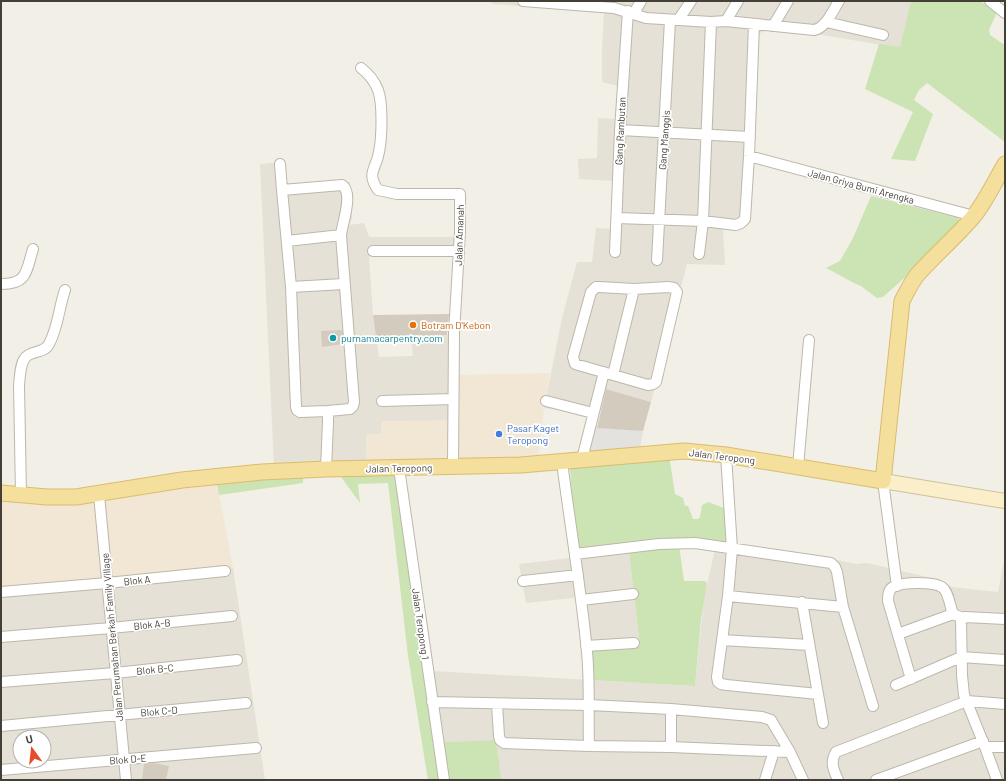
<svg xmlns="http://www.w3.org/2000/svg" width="1006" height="781" viewBox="0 0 1006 781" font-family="Barlow,sans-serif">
	<rect width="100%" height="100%" fill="#f2efe7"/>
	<path fill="#e5e1d6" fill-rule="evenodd" d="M493,1H911L900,48L822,35L775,30L765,31L760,33L758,40L749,220L723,228L725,265L687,264L651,402L603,388L589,416L587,414L544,408L562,318L577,262H592L596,228L612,229L615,181L579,179L578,159L597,158L598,118L616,119L618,86L602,82V50L604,12L491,4Z
		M281,162L285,186L350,182L352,219L349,225L364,223L369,237H455L454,255L369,256L373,315L379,357L413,356L411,336L451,335L450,420L381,434L366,435L367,461L274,467L260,164Z
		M716,545L831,559L857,564L867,563L936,579L952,587L998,592L1005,555V780H500L496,740L444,742L433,671L695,686L704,598Z
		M629,551L640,646L589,649L582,597L526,603L519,564Z
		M233,568L265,780H1V587ZM20,737H44V761H20Z"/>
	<path fill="#f2e6d4" d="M550,373L544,408L538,459L458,463V375Z
		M450,420L451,461H367L366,435L381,434V421Z
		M217,483L233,568L1,587L2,499L62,504L93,503Z"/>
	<path fill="#cce3b3" d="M911,1H980L997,12L989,30L990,35L1003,44L1005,42V142L927,83L919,90L914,100L933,114L915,161L891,159L913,112L865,89L879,44L900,47Z
		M871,196L959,218L957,226L936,244L912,271L883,297L877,298L861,286L856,284L826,268L840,261L853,238Z
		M669,455L675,494L683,498L685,506H688L693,519H698L700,517L702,505L708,502L724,508L729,547L579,551L573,513L570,467Z
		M397,474L440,780H428L408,656L388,483L358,484L360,503L341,477L345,475Z
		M303,478V483L219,495L217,483L253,479Z
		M679,545L684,581H705L707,583L701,619L695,686L591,680L589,649L640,646L629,551Z
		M496,740L501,780H448L443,746L444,742Z"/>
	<path fill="#e3e2df" d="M594,427L643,431L640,449L588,454Z"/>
	<path fill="#d3cbbe" d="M449,314L447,335L376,337L373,315Z
		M342,330L343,344L322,347L321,331Z
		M606,389L651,402L643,431L597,428Z
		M153,763L169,766L166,780H142L144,764Z"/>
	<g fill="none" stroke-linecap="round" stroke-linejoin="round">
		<g stroke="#bdb7ab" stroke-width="12">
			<path id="street" d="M523,1L614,8L646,18L711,22L726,21L814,30C826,28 833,10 839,1
				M990,1L1005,13
				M634,13L641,1
				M679,19L691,1
				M726,21L738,1
				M826,22L883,35
				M773,26L788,1
				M361,68C369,74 374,80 378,90C383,104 382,137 379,152C376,170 366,172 378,190L397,194H460V232L454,333L453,466
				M620,130L750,137
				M749,156L974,216
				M280,164L282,190
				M617,218L703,221L736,225L741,223L745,219L749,156L754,24
				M287,241L341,235
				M373,251H459
				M615,252L620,130L628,11
				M699,254L703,221L711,22
				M657,260L670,20
				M1,284C28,284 26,271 33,249
				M291,287L344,284
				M596,287H599L634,289L668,287L674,288L677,292L656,382L653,384L648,385L575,364L573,357L591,292Z
				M613,375L634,289
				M382,401L453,399
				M546,401L593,413
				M726,455L732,549L728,596L717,677L718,682L721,684L727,685L818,694
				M582,459L604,372
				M562,462C570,525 581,588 587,652C590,683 588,715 589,746L671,747L790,752
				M798,467L809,340
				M399,468L444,780
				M326,469L328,422V411L350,409L353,406L354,402L341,235C342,224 354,193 342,185L282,190L291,287L296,407L297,410L300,412L328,411
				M883,481L897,586
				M21,495L19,385C20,377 20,364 25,358C31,350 44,354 49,344C58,328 59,307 65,290
				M99,495L126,780
				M575,554L659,544L695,543L831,563L835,567L837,572L843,607L873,706
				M523,581L578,575
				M1,592L107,583L225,571
				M728,596L843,607
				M581,600L633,594
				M802,602L823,723
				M898,634L953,614
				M1,637L111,628L232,616
				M722,640L809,645
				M586,646L634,643
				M911,679L888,601C888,596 888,590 893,587C902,582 935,581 943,588C949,593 950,607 953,614L963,618
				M1,682L115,673L237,660
				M896,685L961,657L1005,660
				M432,702L589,705L671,709L762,717L771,720L790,752L803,780
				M497,704L499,736L500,740L504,743L589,746
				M671,709V747
				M1,726L246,703
				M985,747H1005
				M1,770L256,748
				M765,780L774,751
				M838,780C833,769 830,762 836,752L967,701L1005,704
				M876,780L983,741
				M997,780L985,747L964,695L962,675L961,621L965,617L1005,619"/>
		</g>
		<g stroke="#cec29a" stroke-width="16">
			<path id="secondary" d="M883,481L1005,501"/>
		</g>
		<g stroke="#d9bc6e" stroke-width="17">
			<path id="primary" d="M1,493L47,497H76L182,480L262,472L326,469L521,465L684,451L726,455L883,481L902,301C907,292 911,282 918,274C936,254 956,237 973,217C986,201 995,181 1005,164"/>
		</g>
		<use href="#street" stroke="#fff" stroke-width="10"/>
		<use href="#secondary" stroke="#faefca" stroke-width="14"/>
		<use href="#primary" stroke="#f5df9d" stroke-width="15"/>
	</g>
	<circle fill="#e8710a" stroke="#fff" stroke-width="1.5" cx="413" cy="325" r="4"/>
	<circle fill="#0f9aa8" stroke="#fff" stroke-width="1.5" cx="333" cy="338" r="4"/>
	<circle fill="#3f7fe0" stroke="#fff" stroke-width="1.5" cx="499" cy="434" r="4"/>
	<g text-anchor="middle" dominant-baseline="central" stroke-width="3.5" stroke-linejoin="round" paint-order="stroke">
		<g font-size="10" fill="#443f37" stroke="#fff">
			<text transform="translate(620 131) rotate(-87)">Gang Rambutan</text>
			<text transform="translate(664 140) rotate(-86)">Gang Manggis</text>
			<text transform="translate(861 186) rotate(15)">Jalan Griya Bumi Arengka</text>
			<text transform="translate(459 235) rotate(-88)">Jalan Amanah</text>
			<text transform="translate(722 456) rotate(7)">Jalan Teropong</text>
			<text transform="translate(399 468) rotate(-1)">Jalan Teropong</text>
			<text transform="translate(137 580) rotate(-6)">Blok A</text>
			<text transform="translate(152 624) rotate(-6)">Blok A-B</text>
			<text transform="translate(421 624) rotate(82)">Jalan Teropong 1</text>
			<text transform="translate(112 637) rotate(-95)">Jalan Perumahan Berkah Family Village</text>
			<text transform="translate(155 669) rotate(-6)">Blok B-C</text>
			<text transform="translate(159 711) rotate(-5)">Blok C-D</text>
			<text transform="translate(128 759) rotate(-5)">Blok D-E</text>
		</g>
		<g font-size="10" fill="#c56008" stroke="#fff" text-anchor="start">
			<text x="421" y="325">Botram D'Kebon</text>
		</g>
		<g font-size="10" fill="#0d838f" stroke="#fff" text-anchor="start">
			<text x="341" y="338">purnamacarpentry.com</text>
		</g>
		<g font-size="10" fill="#366cbe" stroke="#fff" text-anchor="start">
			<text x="507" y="428">Pasar Kaget<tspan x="507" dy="12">Teropong</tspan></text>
		</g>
	</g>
	<rect width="1006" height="781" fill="none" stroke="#443f37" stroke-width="4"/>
	<g transform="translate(32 749) rotate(345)"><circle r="19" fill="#ffffff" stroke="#b4b2af"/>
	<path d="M0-3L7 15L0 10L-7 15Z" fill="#e64c2a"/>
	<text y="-6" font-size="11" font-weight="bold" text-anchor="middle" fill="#443f37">U</text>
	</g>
</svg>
